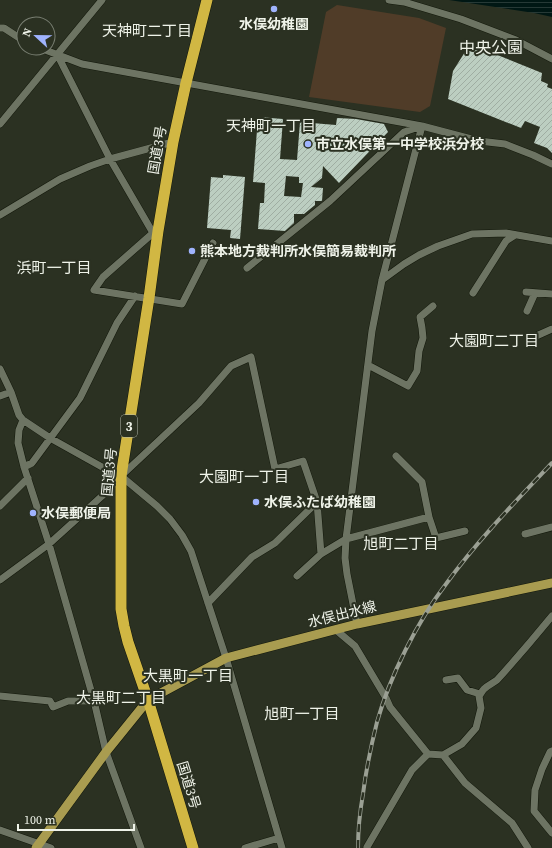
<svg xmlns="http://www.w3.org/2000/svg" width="552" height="848" viewBox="0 0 552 848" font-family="'Source Serif 4','Noto Sans JP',serif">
	<defs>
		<pattern id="water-rules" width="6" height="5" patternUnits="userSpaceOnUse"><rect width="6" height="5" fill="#001714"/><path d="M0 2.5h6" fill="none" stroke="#263936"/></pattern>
		<pattern id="building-hatch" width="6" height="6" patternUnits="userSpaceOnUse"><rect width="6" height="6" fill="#bccec1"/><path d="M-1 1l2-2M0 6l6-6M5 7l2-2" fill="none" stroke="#9fada2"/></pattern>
	</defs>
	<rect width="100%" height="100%" fill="#2b3122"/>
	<path fill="#503c28" d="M337,5L419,18L446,28L430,106L420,112L309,97L326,12Z"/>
	<path fill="url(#water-rules)" d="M449,0H552V17L534,13Z"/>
	<path fill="url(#building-hatch)" fill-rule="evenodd" d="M470,44L542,73L541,81L548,84L547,87L552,89V153L547,148L534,143L540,127L525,121L521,128L448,99L453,71Z
		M258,117L283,119L280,159L297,160L300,122L336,125L337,118L356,119L384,124L388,132L339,183L323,166L322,178L311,187L323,188L322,201H315V205L304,214H294V223L285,231L258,229L260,203H264L265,183L253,182ZM286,176L299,177V183H303L301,197L284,196Z
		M223,175L245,177L240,239L230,238L231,230L207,228L211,177L223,178Z"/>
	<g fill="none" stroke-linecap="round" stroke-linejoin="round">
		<g stroke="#13180b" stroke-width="8">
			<path id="minor" d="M389,0L404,2L461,19L516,40L552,59
				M0,28H4L24,41
				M40,48L82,64L422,126L479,141L505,144L533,155L552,164
				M57,54L110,159L153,233
				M0,124L102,0
				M0,215L60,179L90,166L110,159L173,142
				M158,231L153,233L103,277L94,290L182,304L213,243
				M247,268L330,201L404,132L419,127
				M382,280L404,264L419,255L438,246L472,234L506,233L552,241
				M526,292L552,294
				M473,293L506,241L515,235
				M527,311L535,293
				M534,337L552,329
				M368,365L408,386L417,371L419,351L423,338L422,328L420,317L433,306
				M0,369L11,392L19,415L23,420L50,438L102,467L121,476L157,506L170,519L182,535L191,551L208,603L226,658L282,848
				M0,396L11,392
				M23,420L19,430L18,443L24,467L49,544L94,701L106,752L141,848
				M396,456L422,482L429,517
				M24,467L32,463L80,398L117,323L135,296
				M0,506L28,478
				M525,534L552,527
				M297,576L321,554
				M0,580L49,544L102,496L121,476L199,403L231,366L251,357L275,469L303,461L317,502L321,554L346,539L429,517L436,538L465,531
				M208,603L252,557L275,543L317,502
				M357,624L347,574L345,558L346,539L372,331L382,280L422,126
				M336,630L355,646L386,698L390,707L428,754L443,755L462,744L476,728L481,708L479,696C481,694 482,691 484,689C488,685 493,683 497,680C516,659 534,638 552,616
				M446,680L458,678L467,690L480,694
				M0,696L50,701L53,707L68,701H94
				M552,751L550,752L542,769L535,790L534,811L552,833
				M443,755L465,783L512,823L528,848
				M0,830L51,848
				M367,847L412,770L428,754
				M245,848L279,838"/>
		</g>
		<g stroke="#13180b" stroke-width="10">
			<path id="major" d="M36,848L106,752L148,700L226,658L357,624L552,583"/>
		</g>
		<g stroke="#13180b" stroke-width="12">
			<path id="highway" d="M193,848L148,700L128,642L124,626L121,609V476L149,298L158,231L173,142L186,83L207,0"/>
		</g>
		<use href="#minor" stroke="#6d7463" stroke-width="7"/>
		<use href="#major" stroke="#a99c50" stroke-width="9"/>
		<use href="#highway" stroke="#d1b743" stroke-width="11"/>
		<g stroke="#9ba094" stroke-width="4">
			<path id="rail" d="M358,848C358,830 360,811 363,794C366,770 371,746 377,722C390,676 417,622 446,584C477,541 515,502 552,463"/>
		</g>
		<use href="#rail" stroke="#2b3122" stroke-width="2.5" stroke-dasharray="8" stroke-linecap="butt"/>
	</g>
	<g fill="#9fb3fd" stroke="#2b3122" stroke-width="1.5">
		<circle cx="274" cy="9" r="4"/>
		<circle cx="308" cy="144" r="4"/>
		<circle cx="192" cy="251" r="4"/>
		<circle cx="256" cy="502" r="4"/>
		<circle cx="33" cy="513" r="4"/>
	</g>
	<g text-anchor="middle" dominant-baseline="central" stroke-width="4" stroke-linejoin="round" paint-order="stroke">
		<rect fill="#2b3122" stroke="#b4b9ad" stroke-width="1" x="121" y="415" width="16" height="22" rx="3"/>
		<g font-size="13" font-weight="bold" fill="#eff3e9">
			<text x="129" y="426">3</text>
		</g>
		<g font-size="14" font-weight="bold" fill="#eff3e9" stroke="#2b3122" text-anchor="start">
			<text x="274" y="24" text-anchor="middle">水俣幼稚園</text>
			<text x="316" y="144">市立水俣第一中学校浜分校</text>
			<text x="200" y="251">熊本地方裁判所水俣簡易裁判所</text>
			<text x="264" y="502">水俣ふたば幼稚園</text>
			<text x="41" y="513">水俣郵便局</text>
		</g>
		<g font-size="14" fill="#eff3e9" stroke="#2b3122">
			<text transform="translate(157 150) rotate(-80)">国道3号</text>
			<text transform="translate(109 472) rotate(-85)">国道3号</text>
			<text transform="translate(342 614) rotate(-14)">水俣出水線</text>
			<text transform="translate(189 785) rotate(73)">国道3号</text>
		</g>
		<g font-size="15" fill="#eff3e9" stroke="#2b3122">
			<text x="147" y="30">天神町二丁目</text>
			<text x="271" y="125">天神町一丁目</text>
			<text x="54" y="267">浜町一丁目</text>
			<text x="494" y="340">大園町二丁目</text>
			<text x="244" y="476">大園町一丁目</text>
			<text x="401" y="543">旭町二丁目</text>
			<text x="188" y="675">大黒町一丁目</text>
			<text x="121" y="697">大黒町二丁目</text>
			<text x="302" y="713">旭町一丁目</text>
		</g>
		<g font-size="16" fill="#eff3e9" stroke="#2b3122">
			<text x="491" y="47">中央公園</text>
		</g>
	</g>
	<g transform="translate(36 36) rotate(292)"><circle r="19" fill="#2b3122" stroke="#797f72"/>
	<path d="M0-3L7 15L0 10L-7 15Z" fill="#9fb3fd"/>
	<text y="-6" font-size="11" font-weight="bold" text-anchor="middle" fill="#eff3e9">N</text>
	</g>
	<path d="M18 824v6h116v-6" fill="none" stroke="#eff3e9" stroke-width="2"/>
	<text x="24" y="824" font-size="12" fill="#eff3e9" stroke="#2b3122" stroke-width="3" paint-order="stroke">100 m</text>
</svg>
